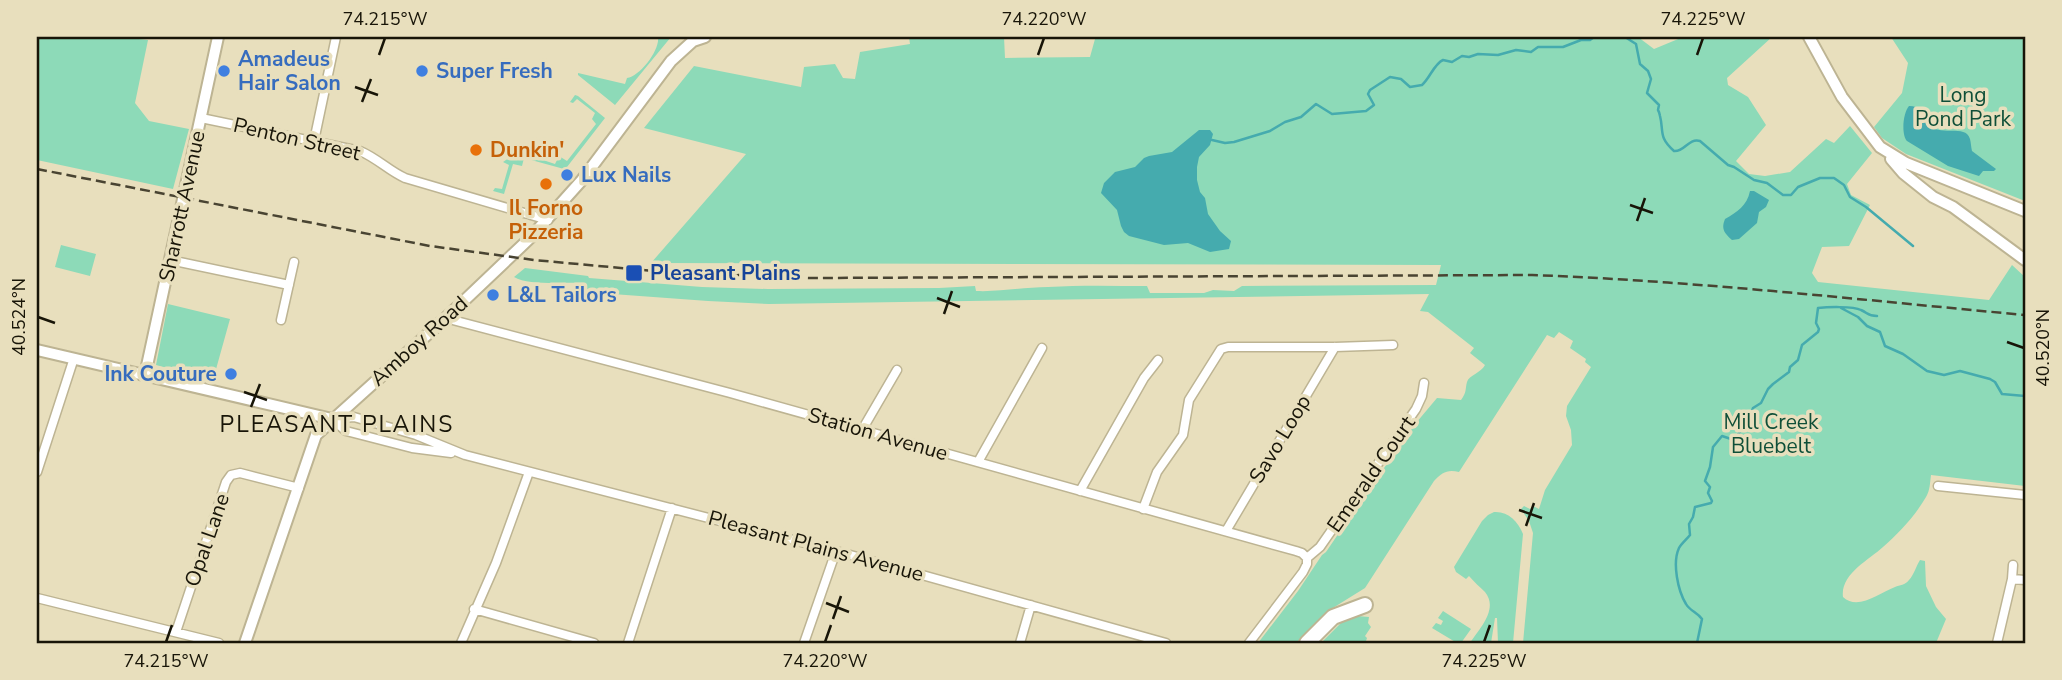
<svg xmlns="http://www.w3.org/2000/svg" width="2062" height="680" viewBox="0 0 2062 680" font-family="'Nunito Sans',sans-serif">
	<rect width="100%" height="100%" fill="#e8dfbd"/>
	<path fill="#8ddab8" d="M37,37H120L148,40L135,103L149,121L189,129L173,189L37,160Z
		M658,37H671L615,105L578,75V73L625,84L627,78C640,76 660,50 658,37Z
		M909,37H1004L1005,58L1090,57L1095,39L1111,37H1638L1654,49L1683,37H1772L1727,78L1728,85L1748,97L1766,125L1736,161L1749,174L1765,176L1790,172L1826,139L1834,143L1850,126L1872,153L1847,184L1851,195L1870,205L1849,246L1822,247L1812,273L1818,282L1989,300L2012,265L2025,277V486L1931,475C1930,482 1930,491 1926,497C1915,516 1899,533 1883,547C1869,560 1840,574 1843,597C1858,611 1879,593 1895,587C1900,585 1905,585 1909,580C1914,575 1916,566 1920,560L1925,561L1926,586L1936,607L1946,619L1936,643H1523L1533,533L1529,521L1521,509L1524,506L1530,509L1533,506L1539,509L1545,490L1572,445L1571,430L1566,416L1567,406L1591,367L1585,362L1586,359L1570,348L1573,341L1559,332L1554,338L1547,335L1459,472C1448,469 1442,472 1434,481L1365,588L1328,611L1296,643H1258L1298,591L1322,555L1326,552L1362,499L1416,423L1437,398L1461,400C1467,392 1465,389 1467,382C1469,375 1481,373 1485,365L1470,353L1474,348L1428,312L1420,311L1429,294L769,304L708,301L585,292L586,283C567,282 529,286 514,277L525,268L588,276L589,278L702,287L768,289L939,288L975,286L976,291C1001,292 1024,287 1048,287C1081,285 1114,286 1147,286L1150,293H1204L1213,290L1234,291L1242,286L1436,285L1441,265L651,263L746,154L644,128L694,66L801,87L804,67L835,64L843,78L855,79L860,52L910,44Z
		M1891,37H2025V201L1906,154L1882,138L1874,127L1902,93L1908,63Z
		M575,95L578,96L605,118L567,167L564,169L524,158L522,166L513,164L504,194L493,191L495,188L502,189L509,165L503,162L525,147L526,149L525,154L555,164L559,156L567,161L596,124L592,119L595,113L577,99L573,103L570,102Z
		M61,245L96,254L90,276L55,267Z
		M168,304L230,319L213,380L156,365Z
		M1494,512C1508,511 1518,521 1523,534L1513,643H1498L1497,618H1495L1491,643H1470C1479,629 1499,609 1485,592C1480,587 1474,582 1469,576L1466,579L1456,572L1454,567L1482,521L1488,515Z
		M1443,611L1471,629L1461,643H1457L1432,628L1436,623L1441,625L1443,621L1438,618Z
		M1357,616L1369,617L1368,623L1371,627L1365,636L1367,638L1366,641L1370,643H1321L1342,622Z"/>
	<path fill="#45abae" d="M1909,106C1920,106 1928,113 1927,124C1941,138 1965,123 1970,139C1971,143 1971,147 1972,151L1996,169L1994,171H1983L1979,176L1948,166L1907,141C1901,134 1903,113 1909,106Z
		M1199,130H1210L1213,134L1210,145L1199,157L1197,167V180L1200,192L1205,198L1208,214L1220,231L1231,241L1229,249L1210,252L1188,243L1164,245L1129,236L1124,232L1121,226L1117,210L1101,193L1104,183L1115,172L1135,167L1144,158L1149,156L1172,152Z
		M1750,191H1754L1769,200L1766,207L1759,212L1757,223L1739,239L1732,240C1724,233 1721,229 1725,219C1737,212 1747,206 1750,191Z"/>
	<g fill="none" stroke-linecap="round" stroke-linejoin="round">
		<path stroke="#45abae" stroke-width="2.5" d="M1625,37L1636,44L1640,64L1648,71L1651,79L1647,93L1659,105C1657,115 1658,106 1660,116C1664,131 1658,137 1674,151C1685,152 1688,138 1700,141L1728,165L1734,167L1754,180L1767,183L1783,195H1791L1798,187L1820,178H1834L1844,185L1850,197L1866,207L1913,246
			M1212,140L1225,143L1234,142L1270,131L1285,122L1301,117L1316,104L1332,114L1366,111L1374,105L1368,94L1370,90L1390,77L1401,79L1410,87L1422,85C1430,78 1434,64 1443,60L1452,62L1462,56L1469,57L1478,54L1498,55L1516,50L1531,52L1538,47H1563L1581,40H1590L1594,37
			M1841,308L1858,317L1867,326L1880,332L1885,346L1903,354L1927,371L1944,375L1960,371L1990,379L1995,382L2002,394L2025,396
			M1697,643L1702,619C1697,612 1690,611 1686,604C1678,591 1672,563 1679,548C1681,544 1687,539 1690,535L1689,524L1693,517L1695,507L1711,503L1712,501L1708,493L1710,487L1705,481L1710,467L1713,447L1722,436L1731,439C1741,435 1739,431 1745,423C1748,417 1751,416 1753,408L1761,403L1768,389L1773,384L1789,372L1790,367L1798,360L1802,345L1818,332L1819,329L1816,323L1818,308C1827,307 1853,306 1861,310C1868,313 1868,316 1877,316"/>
		<g stroke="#bdb493" stroke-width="11">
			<path id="street" d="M201,118L360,151C377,158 389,171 405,178L548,220
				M314,141L336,37
				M170,260L289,285
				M445,318L730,393L1296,551L1302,553L1307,558
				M281,320L294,262
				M332,419L354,417L416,435L465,455L836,551L1166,643
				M332,419L346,431L412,448L451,453
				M862,430L897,370
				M978,462L1042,348
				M37,472L74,358
				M1938,486L2025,495
				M1080,491L1144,378L1158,360
				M1143,509L1157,472L1183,435L1189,400L1221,349L1228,347H1335L1393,345
				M1226,531L1335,347
				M1307,558L1320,547L1416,409L1422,396L1424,383
				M2012,579L2025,580
				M37,598L219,643
				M474,609L594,643
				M176,632L226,482L231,475L240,473L299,488
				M461,643L496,563L529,472
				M628,643L672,508
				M804,643L836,551
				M1020,643L1031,605
				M1249,643L1303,572L1307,564V558
				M1997,643L2012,579L2013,565"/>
		</g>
		<g stroke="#bdb493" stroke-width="14">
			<path id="secondary" d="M1809,37L1842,97L1880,147L1906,163L2025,211
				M1891,159L1903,173L1933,197L1953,207L2025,260
				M37,350L332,419
				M145,375L218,37
				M245,643L316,435L449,315L530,238L582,180L671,61L693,41L705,37"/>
		</g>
		<g stroke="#bdb493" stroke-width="18">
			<path id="highway" d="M1307,643L1333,617L1365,605"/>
		</g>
		<use href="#street" stroke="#fff" stroke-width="8"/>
		<use href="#secondary" stroke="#fff" stroke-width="10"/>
		<use href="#highway" stroke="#fff" stroke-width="14"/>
		<path stroke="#494432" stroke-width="2.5" stroke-dasharray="10 5" stroke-linecap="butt" d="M37,169L430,246L534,260L664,272L809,278L1532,275C1697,281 1861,300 2025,315"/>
	</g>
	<path fill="none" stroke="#181508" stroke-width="2.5" d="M379,55L385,38M1038,55L1044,38M1697,55L1703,38M355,87L378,95M362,102L371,79M1630,205L1653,213M1637,221L1645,198M937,298L960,307M944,314L952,291M38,317L55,323M2007,342L2024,348M244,392L267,400M251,407L260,384M1519,510L1542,518M1526,526L1534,503M826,603L849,612M833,619L841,596M166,642L172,625M825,642L831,625M1484,642L1490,625"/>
	<g fill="#3f7fe0" stroke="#e8dfbd" stroke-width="2.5">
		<circle cx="224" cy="71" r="7"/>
		<circle cx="422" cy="71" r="7"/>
		<circle cx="567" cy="175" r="7"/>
		<circle cx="493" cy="295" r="7"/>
		<circle cx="231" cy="374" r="7"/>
	</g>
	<g fill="#e8710a" stroke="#e8dfbd" stroke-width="2.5">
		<circle cx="476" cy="150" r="7"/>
		<circle cx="546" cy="184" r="7"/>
	</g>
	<rect fill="#1a4fb4" stroke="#e8dfbd" stroke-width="2.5" x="625" y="264" width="18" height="18" rx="3.5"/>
	<g text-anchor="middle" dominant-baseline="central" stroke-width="7" stroke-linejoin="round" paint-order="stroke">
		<g font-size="21" font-weight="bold" fill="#366cbe" stroke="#e8dfbd" text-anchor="start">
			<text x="238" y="59">Amadeus<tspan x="238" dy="24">Hair Salon</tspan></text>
			<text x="436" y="71">Super Fresh</text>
			<text x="581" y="175">Lux Nails</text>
			<text x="507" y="295">L&amp;L Tailors</text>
			<text x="217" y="374" text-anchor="end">Ink Couture</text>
		</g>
		<g font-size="21" fill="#0f4f38" stroke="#e8dfbd">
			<text x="1963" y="95">Long<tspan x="1963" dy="24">Pond Park</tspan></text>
			<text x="1771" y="422">Mill Creek<tspan x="1771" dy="24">Bluebelt</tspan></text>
		</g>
		<g font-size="21" fill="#181508" stroke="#e8dfbd">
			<text transform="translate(297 139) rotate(13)">Penton Street</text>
			<text transform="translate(182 206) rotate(-78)">Sharrott Avenue</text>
			<text transform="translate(419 341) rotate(-42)">Amboy Road</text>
			<text transform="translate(878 434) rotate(16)">Station Avenue</text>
			<text transform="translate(1280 439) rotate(-59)">Savo Loop</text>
			<text transform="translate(1371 474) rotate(-55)">Emerald Court</text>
			<text transform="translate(207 540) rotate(-71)">Opal Lane</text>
			<text transform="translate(816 546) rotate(15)">Pleasant Plains Avenue</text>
		</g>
		<g font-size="21" font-weight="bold" fill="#c56008" stroke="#e8dfbd" text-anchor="start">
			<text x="490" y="150">Dunkin'</text>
			<text x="546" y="208" text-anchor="middle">Il Forno<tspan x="546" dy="24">Pizzeria</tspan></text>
		</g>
		<g font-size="21" font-weight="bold" fill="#164399" stroke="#e8dfbd" text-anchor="start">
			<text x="650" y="273">Pleasant Plains</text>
		</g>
		<g font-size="23" letter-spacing="2" fill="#181508" stroke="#e8dfbd">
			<text x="337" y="424">PLEASANT PLAINS</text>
		</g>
	</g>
	<rect width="2062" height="680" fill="none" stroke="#e8dfbd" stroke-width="77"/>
	<rect x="38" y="38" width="1986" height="604" fill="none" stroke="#181508" stroke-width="2.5"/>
	<g font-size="18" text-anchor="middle" fill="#181508">
		<text x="385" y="25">74.215°W</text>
		<text x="1044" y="25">74.220°W</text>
		<text x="1703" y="25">74.225°W</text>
		<text transform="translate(19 317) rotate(-90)" y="6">40.524°N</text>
		<text transform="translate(2043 348) rotate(-90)" y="6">40.520°N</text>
		<text x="166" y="667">74.215°W</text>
		<text x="825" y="667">74.220°W</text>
		<text x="1484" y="667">74.225°W</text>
	</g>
</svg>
